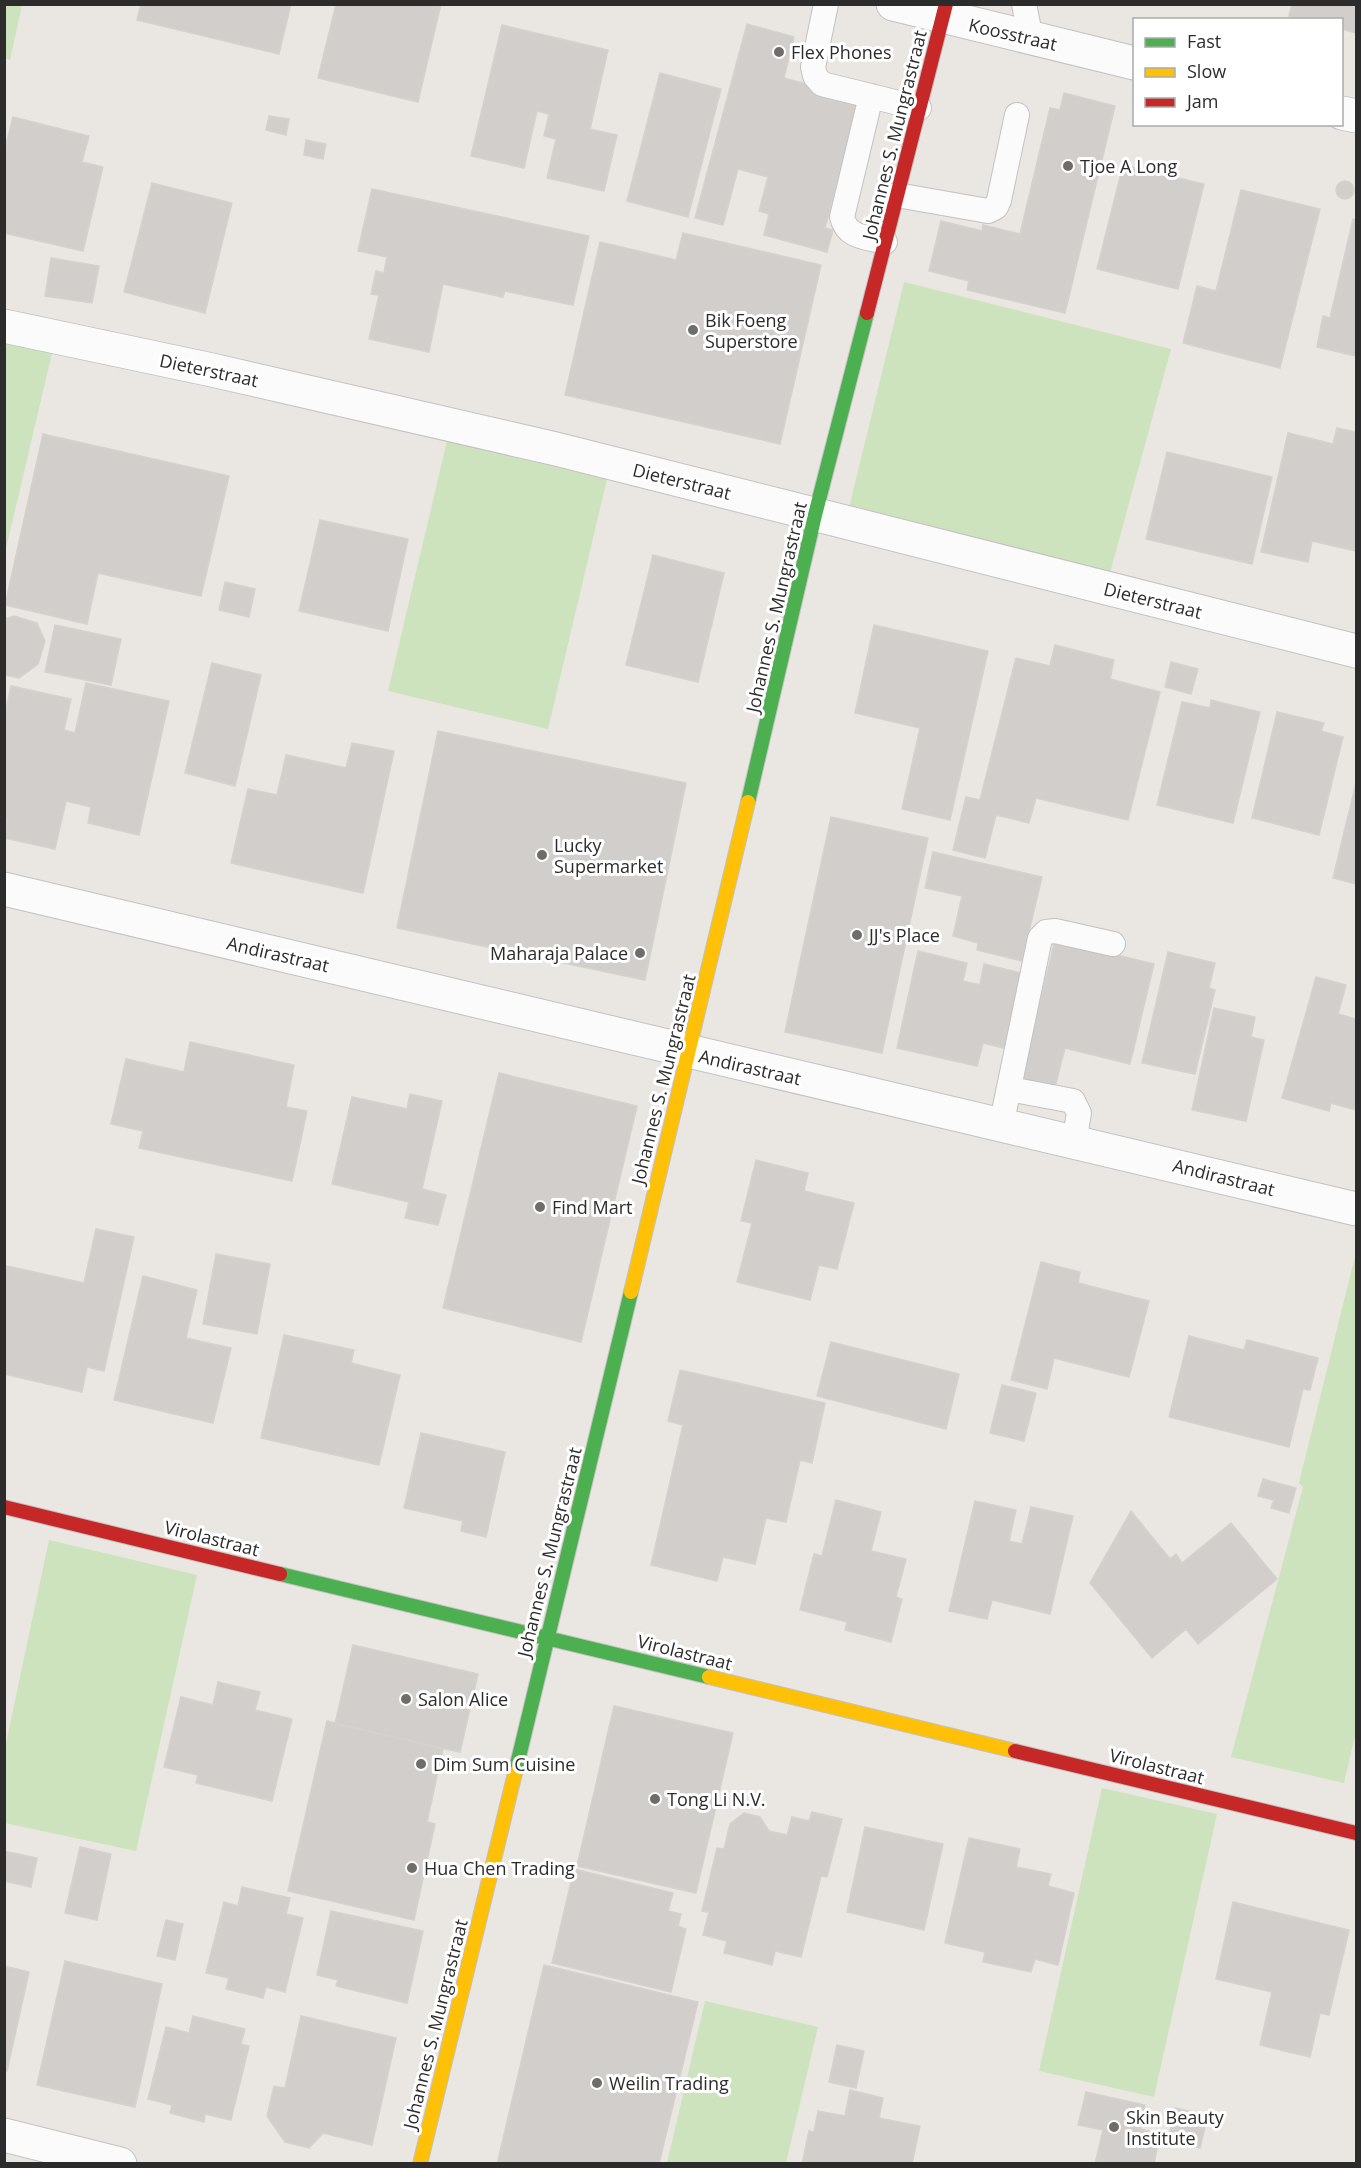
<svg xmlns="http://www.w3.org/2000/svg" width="1361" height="2168" viewBox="0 0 1361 2168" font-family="'Open Sans',sans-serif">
	<rect width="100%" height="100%" fill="#eae6e2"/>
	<path fill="#cde3bd" d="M5,4L22,5L10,60L5,58Z
		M904,282L1171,349L1110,573L848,512Z
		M5,338L53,349L5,553Z
		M447,441L607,479L548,729L388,691Z
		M1356,1252V1731L1344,1783L1231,1757L1303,1487L1299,1483Z
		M49,1540L197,1575L136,1851L5,1823V1748Z
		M1102,1788L1217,1814L1154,2097L1039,2071Z
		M705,2001L818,2027L786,2163H667Z"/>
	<path fill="#d1cecb" stroke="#d5d2ce" stroke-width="1.5" d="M141,4H291L279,54L137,20Z
		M336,4H441L418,102L318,78Z
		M1292,4H1356V33L1342,29V20H1303L1289,16Z
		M747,24L794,37L784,78L859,99L825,228L833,230L827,252L764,235L769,214L759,211L768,177L738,169L723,225L695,218Z
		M502,25L608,50L590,129L617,135L604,191L547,178L556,139L544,136L549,114L537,111L524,168L471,156Z
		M660,73L721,89L688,217L627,201Z
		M1064,93L1115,106L1065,313L967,290L969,281L929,271L941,221L982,231L983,225L1020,234L1050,108L1060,110Z
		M269,116L289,119L286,135L266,130Z
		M13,117L89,136L82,162L103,167L83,251L4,233V152Z
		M306,140L326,144L323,159L304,155Z
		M1123,165L1204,184L1178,289L1097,269Z
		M1336 190a9 9 0 1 1 18 0a9 9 0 1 1-18 0Z
		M152,183L232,203L205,313L124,292Z
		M372,189L589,236L573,305L505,291L503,297L443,284L429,352L369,339L379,295L371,294L376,271L384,273L387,257L358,251Z
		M1241,190L1320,209L1280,368L1183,343L1197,286L1216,291Z
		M1353,219L1356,220V356L1317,347L1323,316L1330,318Z
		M683,233L821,265L780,444L565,395L600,242L676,260Z
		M51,258L99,266L92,303L45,296Z
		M1337,428L1356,432V551L1312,541L1308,562L1261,552L1288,433L1333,444Z
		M43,434L229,476L201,596L98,573L87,624L5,605Z
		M1167,452L1272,477L1252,564L1146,539Z
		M320,520L408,539L388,631L299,611Z
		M653,555L724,573L698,682L626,665Z
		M225,582L255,589L249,617L219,610Z
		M14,616L37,623L45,641L38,664L19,678L4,675V619Z
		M55,625L121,639L111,685L45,672Z
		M874,625L988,651L950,820L902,809L920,728L855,713Z
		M1055,645L1114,660L1110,679L1160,692L1128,820L1036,798L1029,823L996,815L985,858L953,850L966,797L980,800L1016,658L1050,666Z
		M1171,662L1198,669L1191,694L1165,687Z
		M212,663L261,675L235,786L185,773Z
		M86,683L169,701L139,835L88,823L91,807L66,801L55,849L4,838L7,820L4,819V718L11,686L71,699L64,730L75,733Z
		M1211,700L1260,712L1233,823L1157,805L1182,702L1210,708Z
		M1277,712L1324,723L1321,731L1343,737L1319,835L1252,818Z
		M438,731L686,783L645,980L397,928Z
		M352,743L394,751L363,893L231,863L248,789L277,795L286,755L346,768Z
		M1356,783V884L1333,878Z
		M831,817L928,838L882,1053L785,1032Z
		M933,852L1042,877L1022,961L977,950L978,943L953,936L962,896L925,888Z
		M1055,940L1154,964L1130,1064L1065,1048L1053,1095L1020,1087Z
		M918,951L967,963L963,981L980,985L984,964L1029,975L1012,1050L983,1043L977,1066L897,1048Z
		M1168,952L1215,963L1209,988L1215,990L1195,1074L1142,1063Z
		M1316,977L1346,985L1338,1014L1356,1019V1110L1331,1103L1329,1111L1282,1098Z
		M1214,1008L1255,1017L1251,1037L1264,1040L1246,1121L1192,1110Z
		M190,1042L294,1065L286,1107L307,1111L292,1181L139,1148L143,1131L111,1124L126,1059L184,1072Z
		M499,1073L637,1106L581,1342L443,1308Z
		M410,1094L442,1101L422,1189L446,1195L438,1225L405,1218L409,1202L332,1184L352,1097L407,1109Z
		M756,1160L808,1173L804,1191L854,1203L837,1269L819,1265L810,1300L737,1282L752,1223L741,1221Z
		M96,1229L134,1237L104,1371L87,1367L82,1392L4,1374V1275L7,1266L84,1283Z
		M216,1254L270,1264L257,1334L203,1324Z
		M1041,1262L1080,1272L1078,1283L1149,1301L1129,1377L1054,1358L1047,1389L1011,1380Z
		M143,1276L197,1290L186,1338L231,1348L213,1423L114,1400Z
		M284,1335L354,1350L351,1363L400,1375L379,1465L261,1438Z
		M1189,1336L1244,1350L1247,1340L1318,1358L1310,1390L1303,1389L1289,1447L1169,1417Z
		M831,1342L959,1374L946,1429L817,1396Z
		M680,1370L825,1403L812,1463L800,1460L786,1522L766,1518L755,1564L723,1557L717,1581L651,1565L683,1425L668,1421Z
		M1002,1385L1036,1393L1024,1441L990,1433Z
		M421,1433L505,1452L486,1537L461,1531L463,1521L404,1508Z
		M1263,1479L1296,1488L1289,1513L1271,1508L1274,1500L1258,1496Z
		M836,1500L881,1512L871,1551L906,1559L896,1597L902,1599L891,1642L845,1630L847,1622L800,1610L814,1554L822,1556Z
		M975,1501L1016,1510L1009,1541L1022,1544L1031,1507L1073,1516L1050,1614L992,1600L987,1619L949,1611Z
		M1131,1511L1170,1559L1176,1554L1182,1563L1231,1523L1277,1579L1198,1644L1186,1629L1152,1658L1090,1583Z
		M353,1645L478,1674L460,1752L335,1724Z
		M218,1682L260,1692L255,1710L292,1719L272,1801L196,1783L198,1775L164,1767L181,1697L213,1705Z
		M614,1706L733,1733L696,1893L577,1866Z
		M327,1721L443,1749L427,1822L435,1824L414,1920L288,1891Z
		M812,1812L842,1819L827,1877L821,1876L801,1957L775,1951L772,1965L724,1953L727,1941L703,1935L709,1912L702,1911L717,1848L724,1849L730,1824L744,1813L760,1817L769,1831L787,1835L792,1817L809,1821Z
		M865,1827L943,1844L924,1930L847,1912Z
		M969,1838L1020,1849L1016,1867L1051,1874L1048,1886L1074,1893L1058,1965L1035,1959L1031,1972L983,1962L985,1952L945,1943Z
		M80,1847L111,1854L97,1920L65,1913Z
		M4,1851L37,1858L31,1887L4,1881Z
		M574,1869L673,1893L668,1911L681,1914L678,1926L686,1929L671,1992L552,1963Z
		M242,1887L290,1898L286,1914L303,1918L285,1992L266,1987L263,1998L226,1989L229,1978L206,1973L224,1902L238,1906Z
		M1233,1902L1349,1930L1329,2015L1320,2013L1310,2057L1260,2045L1272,1992L1216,1979Z
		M331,1911L423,1931L407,2003L336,1986L338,1980L317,1975Z
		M166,1920L183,1924L175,1960L157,1956Z
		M65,1961L162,1984L135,2107L37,2085Z
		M544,1965L698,2002L659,2164H497Z
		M4,1966L29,1972L7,2071H4Z
		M193,2016L245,2029L241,2044L249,2046L231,2120L205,2114L204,2122L170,2113L172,2105L148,2099L166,2027L189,2033Z
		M301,2016L396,2038L372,2145L323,2133L309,2148L285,2142L267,2116L274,2086L285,2088Z
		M837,2045L864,2051L856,2088L829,2082Z
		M850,2090L883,2098L879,2118L920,2126L912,2164H802L809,2131L814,2132L818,2111L845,2116Z
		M1086,2092L1145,2105L1140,2129L1160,2134L1154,2164H1095L1103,2130L1078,2125Z
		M1175,2108L1208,2115L1200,2148L1168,2141Z"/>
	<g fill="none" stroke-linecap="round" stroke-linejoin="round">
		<g stroke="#c3c2c2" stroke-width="26">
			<path id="lane" d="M826,4L813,67L815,76L822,84L919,108
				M1024,4L1031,39
				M871,96L842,217C847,238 866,237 885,242
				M897,195L988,211L996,207L999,200L1017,115
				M1009,1089L1073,1101L1079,1113L1074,1142
				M1001,1126L1040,938L1046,932L1055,931L1113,944"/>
		</g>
		<g stroke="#c3c2c2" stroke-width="35">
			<path id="street" d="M893,4L1134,63
				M1342,113L1356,116
				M4,326L212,370L556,449L1356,651
				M4,889L1356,1209
				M4,2135L120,2164"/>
		</g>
		<g stroke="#c3c2c2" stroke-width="16">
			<path id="fast" d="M748,802L815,515L867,313
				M280,1574L709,1677
				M515,1773L631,1292"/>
		</g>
		<g stroke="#c3c2c2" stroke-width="16">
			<path id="slow" d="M631,1292L748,802
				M709,1677L1015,1751
				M420,2164L515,1773"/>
		</g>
		<g stroke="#c3c2c2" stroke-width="16">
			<path id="jam" d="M867,313L946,4
				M4,1507L280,1574
				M1015,1751L1356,1833"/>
		</g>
		<use href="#lane" stroke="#fcfbfb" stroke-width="24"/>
		<use href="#street" stroke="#fcfbfb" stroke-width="33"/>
		<use href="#fast" stroke="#4caf50" stroke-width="14"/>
		<use href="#slow" stroke="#ffc107" stroke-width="14"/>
		<use href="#jam" stroke="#c62828" stroke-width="14"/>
	</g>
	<g fill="#6e6d6c" stroke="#fff" stroke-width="2">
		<circle cx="779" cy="52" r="6"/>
		<circle cx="1068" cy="166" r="6"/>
		<circle cx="693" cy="330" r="6"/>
		<circle cx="542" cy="855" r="6"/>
		<circle cx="857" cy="935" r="6"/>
		<circle cx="640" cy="953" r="6"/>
		<circle cx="540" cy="1207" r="6"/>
		<circle cx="406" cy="1699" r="6"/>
		<circle cx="421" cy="1764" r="6"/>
		<circle cx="655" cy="1799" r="6"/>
		<circle cx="412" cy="1868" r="6"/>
		<circle cx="597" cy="2083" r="6"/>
		<circle cx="1114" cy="2127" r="6"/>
	</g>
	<g text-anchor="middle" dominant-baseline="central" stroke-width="6" stroke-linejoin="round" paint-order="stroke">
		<g font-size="18" fill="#2c2c2c" stroke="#fff">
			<text transform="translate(1013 34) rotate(13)">Koosstraat</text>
			<text transform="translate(894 135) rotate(-76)">Johannes S. Mungrastraat</text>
			<text transform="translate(209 370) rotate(12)">Dieterstraat</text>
			<text transform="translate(682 481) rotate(14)">Dieterstraat</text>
			<text transform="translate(1153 600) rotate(14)">Dieterstraat</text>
			<text transform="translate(776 607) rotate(-77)">Johannes S. Mungrastraat</text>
			<text transform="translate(278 954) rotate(13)">Andirastraat</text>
			<text transform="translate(750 1067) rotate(13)">Andirastraat</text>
			<text transform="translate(663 1079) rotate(-76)">Johannes S. Mungrastraat</text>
			<text transform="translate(1224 1177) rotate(14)">Andirastraat</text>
			<text transform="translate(212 1538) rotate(14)">Virolastraat</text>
			<text transform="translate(549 1552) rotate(-76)">Johannes S. Mungrastraat</text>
			<text transform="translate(685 1652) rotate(14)">Virolastraat</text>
			<text transform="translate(1157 1766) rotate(14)">Virolastraat</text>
			<text transform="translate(435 2024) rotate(-76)">Johannes S. Mungrastraat</text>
		</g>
		<g font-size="18" fill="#2c2c2c" stroke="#fff" text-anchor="start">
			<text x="791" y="52">Flex Phones</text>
			<text x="1080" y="166">Tjoe A Long</text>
			<text x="705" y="320">Bik Foeng<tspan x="705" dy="21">Superstore</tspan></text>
			<text x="554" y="845">Lucky<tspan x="554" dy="21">Supermarket</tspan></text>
			<text x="869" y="935">JJ's Place</text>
			<text x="628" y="953" text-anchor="end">Maharaja Palace</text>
			<text x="552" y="1207">Find Mart</text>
			<text x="418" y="1699">Salon Alice</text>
			<text x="433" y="1764">Dim Sum Cuisine</text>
			<text x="667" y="1799">Tong Li N.V.</text>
			<text x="424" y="1868">Hua Chen Trading</text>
			<text x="609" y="2083">Weilin Trading</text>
			<text x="1126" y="2117">Skin Beauty<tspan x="1126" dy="21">Institute</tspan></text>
		</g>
	</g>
	<rect width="1361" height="2168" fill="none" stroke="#2c2c2c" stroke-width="12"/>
	<rect x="1133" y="18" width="210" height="108" fill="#ffffff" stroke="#ababab" stroke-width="1.5"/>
	<rect x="1145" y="38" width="30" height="9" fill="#4caf50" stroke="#ababab" stroke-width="1.5"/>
	<text x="1187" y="48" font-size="18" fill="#2c2c2c">Fast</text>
	<rect x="1145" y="68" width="30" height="9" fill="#ffc107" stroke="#ababab" stroke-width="1.5"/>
	<text x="1187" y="78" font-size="18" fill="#2c2c2c">Slow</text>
	<rect x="1145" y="98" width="30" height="9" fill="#c62828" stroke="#ababab" stroke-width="1.5"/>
	<text x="1187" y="108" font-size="18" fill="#2c2c2c">Jam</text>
</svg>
